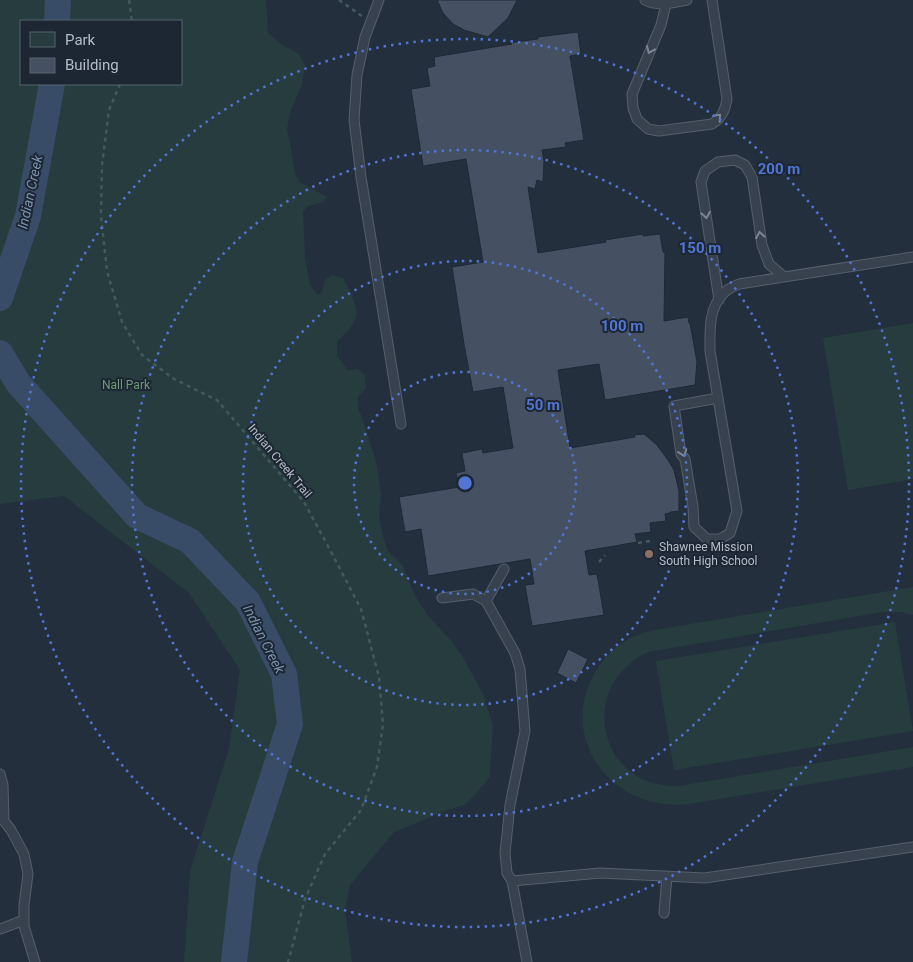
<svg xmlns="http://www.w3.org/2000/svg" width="913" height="962" viewBox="0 0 913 962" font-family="Roboto,sans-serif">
	<rect width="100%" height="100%" fill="#242f3e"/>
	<path fill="#263c3f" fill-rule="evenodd" d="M0,0H266L268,33L281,44L299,54L305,65L302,85L290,112L287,130L291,148L295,174L300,182L327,197L323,202L308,206L303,211L305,258L310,285L318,295L322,292L325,280L333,275L343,278C349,288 360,309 355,320C352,328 343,335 337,342V356L348,370L358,369L365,376L366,388L358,397V408L363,420L377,465L381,495L379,517L383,537L389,552L403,566L415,596L429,617L448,637L461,654L483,694L493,725L491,755L490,777L473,797L464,805L447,810L424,820L394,832L350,885L345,910L352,962H184L190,871L229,749L240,670L189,593L64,496L0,504ZM21,21H181V84H21Z
		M913,323V479L848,490L823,338Z
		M913,587V615L900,612H882L648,652C576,686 598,788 678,786L913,747V767L689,804C613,813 554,738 597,669C612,646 633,633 660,629Z
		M895,622L913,731L674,770L656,661Z"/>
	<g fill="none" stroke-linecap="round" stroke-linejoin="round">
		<path stroke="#394c67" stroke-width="26" d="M57,21L58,0
			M0,298L28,216L52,84
			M0,353L18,383L137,516L190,541L248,602L284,674L290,724L245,862L234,962"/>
	</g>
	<path fill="#455162" stroke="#1f2835" d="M437,0H517L508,18L488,37L464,30L453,24L443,13Z
		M578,32L581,54L570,56L584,140L565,143L566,147L542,150L544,161L543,182L537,180L535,189L528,187L538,253L606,242L605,240L643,234V236L660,234L663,252L665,253L664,321L688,317L689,323H690L697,362L695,385L605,400L599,364L558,370L570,448L635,437L634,435L644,434L656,444L668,460L674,470L679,491V511L670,512V513L665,514L666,521L650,523L651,532L635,534L637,542L585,551L589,575L597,574L604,615L532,626L525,585L534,584L530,559L428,576L421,529L405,532L399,497L459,487L456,473L465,471L462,453L482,449L483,453L513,448L503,387L473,392L464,344L452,267L483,262L466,159L423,166L411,89L430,86L427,68L435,66L434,57L512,44L508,43L538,39V37Z
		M568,649L588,659L576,683L557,673Z"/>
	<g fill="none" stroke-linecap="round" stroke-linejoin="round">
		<g stroke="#565f6c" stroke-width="11">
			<path id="lane" d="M379,0L365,37L357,75L354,120L361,177L401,424
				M645,0C658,7 673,3 687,0
				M666,4L661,25L632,94L633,108L637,119L648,129L659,131L712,124C722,118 725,110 727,99L712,0
				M719,300L701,182L705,171L718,162L735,160L745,165L752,177L762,245L769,264L783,276
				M718,398L674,406L681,454L685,459L693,507L694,527L707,539H720L730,533L737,511L710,351C710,331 708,307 725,292C729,288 734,286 739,284L913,257
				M504,569L486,601L515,653L520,669L525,731L510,805L505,853L507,873L512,881
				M442,598L473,594L486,601
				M0,774L3,785L4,821L11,830L24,854L28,874L24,905V926L35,962
				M664,913L667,876
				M0,929L24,920
				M527,962L512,881L600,873L705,878L913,847"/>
		</g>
		<path stroke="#44595c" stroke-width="2.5" stroke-dasharray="4 4" stroke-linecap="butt" d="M129,0L132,21
			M339,0L362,16
			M120,84L109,110L102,165L101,216L107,271L122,322L142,355L174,379L217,400L304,502L329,548L361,609L379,677L383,724L377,767L361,810L325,854L305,899L288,962
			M638,543L650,541
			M599,562L605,555"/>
		<use href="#lane" stroke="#38414e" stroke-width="9"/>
	</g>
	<defs><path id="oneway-chevron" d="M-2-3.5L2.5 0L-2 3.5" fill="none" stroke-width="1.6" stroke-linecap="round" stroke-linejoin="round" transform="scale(1.25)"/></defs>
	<g stroke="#7c8592">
		<use href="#oneway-chevron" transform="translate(650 50) rotate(113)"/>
		<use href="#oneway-chevron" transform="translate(718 117) rotate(-49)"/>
		<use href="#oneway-chevron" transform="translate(706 215) rotate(81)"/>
		<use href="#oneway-chevron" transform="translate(760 235) rotate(-99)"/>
		<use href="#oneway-chevron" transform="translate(683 453) rotate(71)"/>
	</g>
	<g fill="none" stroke="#5274d3" stroke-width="2.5" stroke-dasharray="2.5 5">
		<circle cx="465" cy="483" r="111"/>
		<circle cx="465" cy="483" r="222"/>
		<circle cx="465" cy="483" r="333"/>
		<circle cx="465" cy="483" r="444"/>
	</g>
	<circle fill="#8d6e63" stroke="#1d2633" stroke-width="2" cx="649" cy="554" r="5"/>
	<g text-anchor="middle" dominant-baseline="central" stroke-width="4" stroke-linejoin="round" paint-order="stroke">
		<g font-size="12" fill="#6b9a76" stroke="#1d2633">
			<text x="126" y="385">Nall Park</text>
		</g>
		<g font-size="12" fill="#b4bcc9" stroke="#1d2633">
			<text transform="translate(280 461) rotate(50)">Indian Creek Trail</text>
		</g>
		<g font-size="12" fill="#b4bcc9" stroke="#1d2633" text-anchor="start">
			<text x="659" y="547">Shawnee Mission<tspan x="659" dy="14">South High School</tspan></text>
		</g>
		<g font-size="14" font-style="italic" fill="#7c92b1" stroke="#1d2633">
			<text transform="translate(30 192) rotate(-78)">Indian Creek</text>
			<text transform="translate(264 639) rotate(63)">Indian Creek</text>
		</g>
	</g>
	<circle cx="465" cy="483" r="8" fill="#5274d3" stroke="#1d2633" stroke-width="2.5"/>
	<g font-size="15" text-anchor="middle" font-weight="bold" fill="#5274d3" stroke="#1d2633" stroke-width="4" stroke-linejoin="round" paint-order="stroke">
		<text x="779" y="174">200 m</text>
		<text x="700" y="253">150 m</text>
		<text x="622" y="331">100 m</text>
		<text x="543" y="410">50 m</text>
	</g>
	<rect x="20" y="20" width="162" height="65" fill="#1d2633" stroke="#59626f"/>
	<rect x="30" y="32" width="25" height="15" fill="#263c3f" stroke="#59626f"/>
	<text x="65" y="45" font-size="15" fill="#b4bcc9">Park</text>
	<rect x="30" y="58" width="25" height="15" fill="#455162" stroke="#59626f"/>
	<text x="65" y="70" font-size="15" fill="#b4bcc9">Building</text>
</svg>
